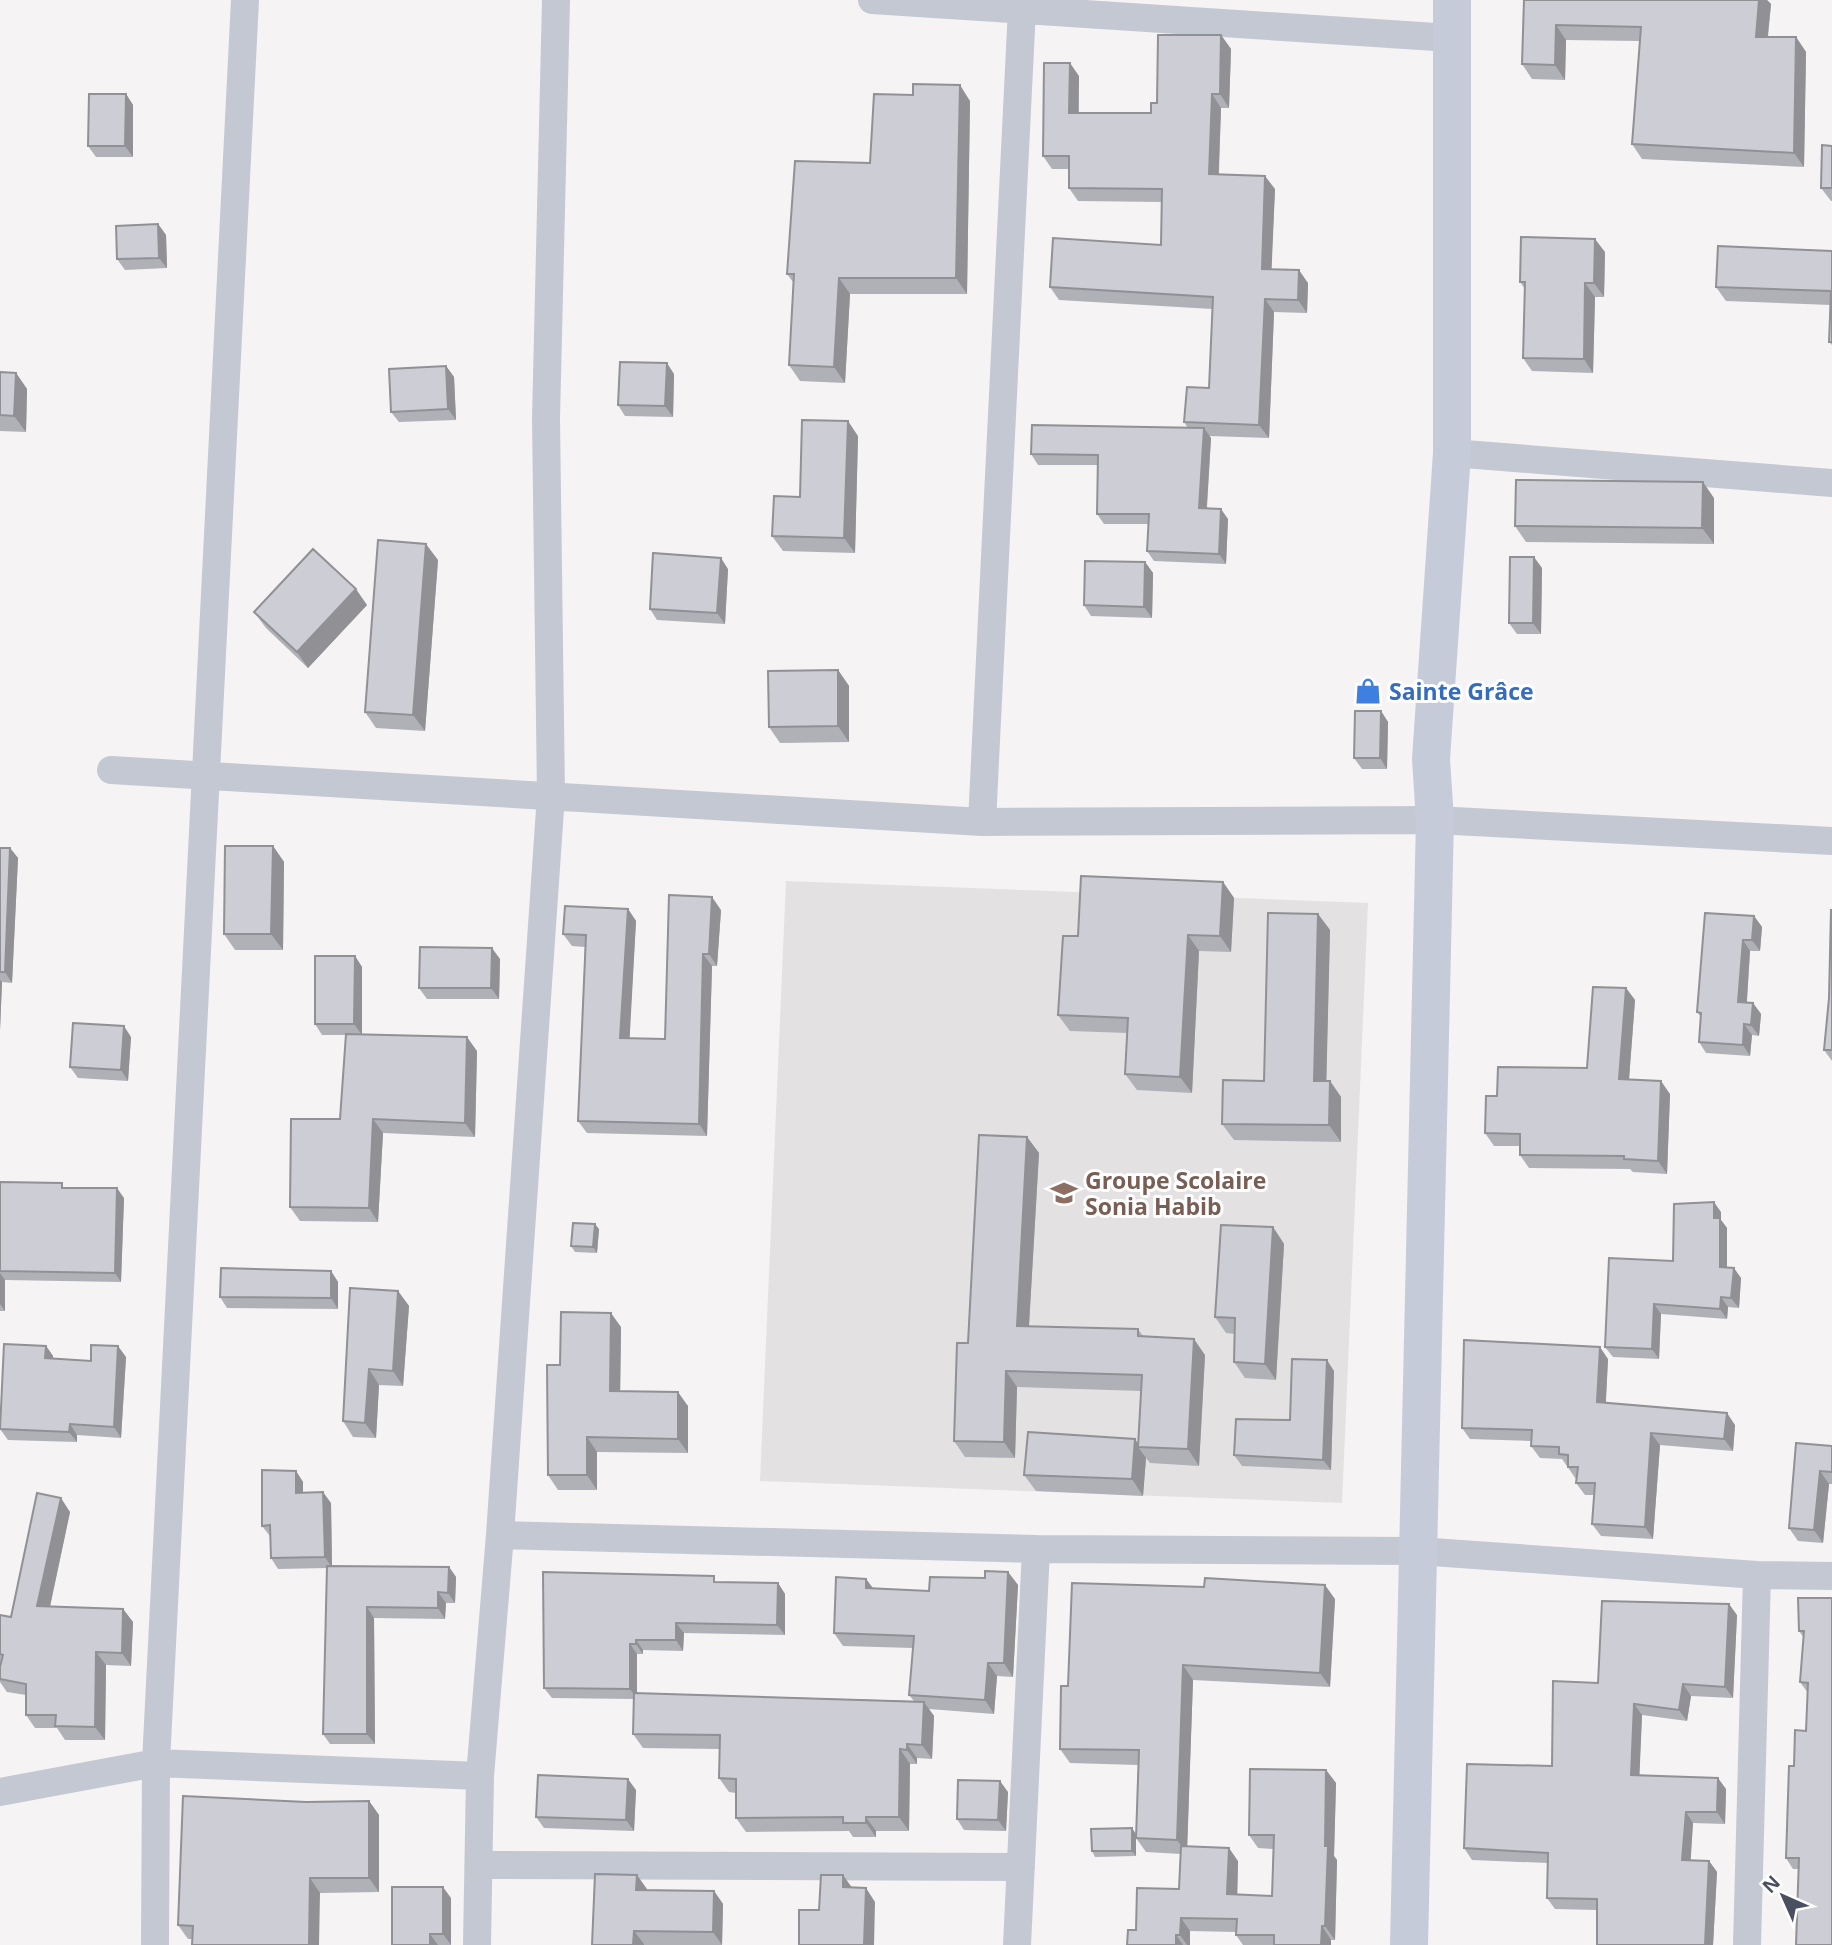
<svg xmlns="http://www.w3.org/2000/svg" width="1832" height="1945" viewBox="0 0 1832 1945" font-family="'Open Sans',sans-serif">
	<rect width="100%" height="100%" fill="#f5f3f3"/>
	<path fill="#e3e1e2" d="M786,881L1368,903L1342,1503L760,1481Z"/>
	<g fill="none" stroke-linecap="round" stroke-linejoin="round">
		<path stroke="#c4c8d3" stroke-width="28" d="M872,0L1451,38
			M1452,453L1832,483
			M111,770L982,822L1435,820L1832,841
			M982,822L1022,8
			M500,1535L1036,1549L1418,1551L1757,1575L1832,1576
			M0,1792L156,1763L480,1776
			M479,1865L1021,1867
			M155,1945L156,1763L245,0
			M477,1945L480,1776L500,1535L551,795L546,419L556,0
			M1017,1945L1036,1549
			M1747,1945L1757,1575"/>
		<path stroke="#c6cbda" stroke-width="38" d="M1409,1945L1435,820L1431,759L1452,453V0"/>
	</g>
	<path fill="#b0b1b7" d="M1524,0H1767L1771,4L1768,37H1796L1806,52L1804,167L1642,159L1632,144L1640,41L1566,40L1565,80L1532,79L1522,64Z
		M1221,35L1231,49L1229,108H1221L1219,174L1275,189L1271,270L1308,283L1307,313L1274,312L1269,438L1209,436L1211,438L1207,508L1228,519L1226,564L1154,561L1147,551L1149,524H1104L1097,514L1098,465H1038L1031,454L1188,428L1184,422L1209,388L1212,309L1059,300L1050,287L1161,245L1162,202L1078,201L1069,188V169H1052L1043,156L1079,76V113H1151L1157,103Z
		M126,94L133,105V157H96L88,146Z
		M970,101L967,294H850L845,383L800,381L789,365L793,282L787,274L870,163Z
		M1832,146V201H1831L1821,188Z
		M158,224L166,235L167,268L125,270L117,259Z
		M1832,251V345L1829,342L1831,305L1726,301L1716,287Z
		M1605,252L1604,297H1595L1593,373L1532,371L1523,358L1525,289L1520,282Z
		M446,366L454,377L456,420L399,422L391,412Z
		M0,372L16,373L27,389L26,432L0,431Z
		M674,374L673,417L625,416L618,405Z
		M858,436L855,553L783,551L772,536L800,497Z
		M1714,498V544L1526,542L1515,526Z
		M438,560L425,731L376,728L365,712Z
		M1145,562L1153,573L1152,618L1091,616L1084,605Z
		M1542,568L1541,634H1517L1509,623Z
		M728,569L725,624L657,620L650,609Z
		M367,605L308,668L266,628L254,612Z
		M838,670L849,686V742L780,743L769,727Z
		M1381,711L1388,722L1387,769H1362L1354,758Z
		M273,846L284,862L283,950H235L224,934Z
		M0,848H10L18,858L12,983L2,982L0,1030Z
		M1223,882L1234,898L1231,952L1199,951L1192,1093L1137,1090L1125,1074L1128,1033L1070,1031L1058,1015L1078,936Z
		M628,909L636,921L629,1038L665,1039L721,910L717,966H712L707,1136L587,1133L578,1121L585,947L572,946L563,934Z
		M1832,910V1061L1824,1050L1829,998Z
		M1318,914L1330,930L1326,1081H1330L1341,1097V1142L1234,1140L1222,1124L1264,1081Z
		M1754,916L1762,927L1760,951H1750L1747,1002L1753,1003L1761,1014L1759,1036L1752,1035L1750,1056L1706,1053L1699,1042L1701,1017L1697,1012Z
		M355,956L362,967V1035L477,1051L475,1137L383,1133L378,1222L300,1221L290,1207L340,1119L346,1035H322L315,1024Z
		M500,959L499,999H427L419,988Z
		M1626,988L1635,1000L1629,1080L1670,1094L1667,1174L1633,1172L1630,1169L1529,1168L1520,1155V1146H1494L1485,1133L1587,1068Z
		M131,1037L128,1081L78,1078L70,1067Z
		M1027,1137L1039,1153L1029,1326L1138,1329L1143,1336L1205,1355L1199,1466L1150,1463L1146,1458L1143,1496L1036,1491L1024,1475L1135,1439L1138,1444L1141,1391L1017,1387L1015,1458L965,1457L954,1441L968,1343Z
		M0,1182L65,1188L124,1198L121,1282L5,1280V1311H0Z
		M1721,1212V1220L1727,1228V1268L1741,1278L1739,1308L1728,1307L1727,1319L1661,1314L1659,1359L1613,1357L1605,1347L1673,1261Z
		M1273,1227L1284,1244L1276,1380L1245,1378L1234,1362L1235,1334L1226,1333L1215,1317Z
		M599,1229L597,1253L575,1252L571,1246Z
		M331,1271L338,1282V1309L227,1308L220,1297Z
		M398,1291L409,1306L403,1386L379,1385L376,1438L353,1437L343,1421Z
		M621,1327L620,1391L688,1406V1453L597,1452V1490H558L548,1475L560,1365Z
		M46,1346L53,1356V1358L91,1361L126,1357L121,1438L77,1435V1442L8,1440L0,1429Z
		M1608,1359L1606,1402L1735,1425L1733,1451L1660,1445L1653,1539L1601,1536L1592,1524L1594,1495H1585L1576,1483V1479L1562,1459L1540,1458L1531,1446V1441L1470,1439L1462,1428Z
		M1334,1371L1331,1470L1242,1466L1234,1455L1290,1420Z
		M1832,1446V1484H1829L1823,1543L1798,1541L1789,1528Z
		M296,1471L303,1482V1492L331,1503L332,1566L449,1567L456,1577L455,1603H446L445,1619L374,1618L375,1744H330L323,1734L327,1568L278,1569L271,1558L270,1536L262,1526Z
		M70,1512L50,1607L123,1609L133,1622L131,1666L106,1665L105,1740H65L57,1728H35L26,1715V1695L7,1692L0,1682V1615L11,1617Z
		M1008,1572L1018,1585L1013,1677L997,1676L994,1714L929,1709L934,1716L932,1759L917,1758V1764H910L909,1831H876V1837H853L849,1831L746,1832L736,1818V1793L729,1792L719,1778V1749L643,1748L633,1734V1699L552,1698L544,1688L719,1583H778L785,1594V1635L684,1633L683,1651L643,1650V1654H637V1693L914,1701L909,1695L913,1648L843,1646L834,1633L866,1579L873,1589L929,1591Z
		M1832,1598L1799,1869H1793L1786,1858L1794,1766L1806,1731L1808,1693L1800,1682L1804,1638L1799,1631Z
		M1335,1599L1330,1687L1193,1680L1187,1847L1238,1861L1237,1895L1272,1896L1273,1849L1258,1848L1249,1835L1326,1770L1336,1783L1334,1856L1337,1860L1335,1940H1331V1945H1243L1236,1935V1932L1190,1931V1945H1127L1136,1930L1179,1889L1181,1854L1146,1852L1136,1838L1138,1765L1070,1763L1060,1749L1068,1686Z
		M1737,1615L1733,1698L1691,1696L1687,1721L1642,1715L1639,1776L1726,1789L1725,1824L1693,1823L1690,1860L1709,1861L1717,1872L1713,1945H1597V1910L1555,1909L1547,1898L1548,1863L1472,1860L1464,1848L1552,1766L1598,1683Z
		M636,1790L634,1831L544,1828L536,1817Z
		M1008,1792L1006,1831L964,1830L957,1819Z
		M369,1801L379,1815V1892L320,1893L192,1939H188L178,1925L306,1802Z
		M1136,1834V1856L1095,1857L1092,1851Z
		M637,1875L646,1890L714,1891L723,1904L722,1945H592Z
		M451,1898V1945H392Z"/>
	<path fill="#909095" d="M1759,0H1767L1771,4L1766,52L1756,37Z
		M1556,25L1566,40L1565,80L1555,65Z
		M1221,35L1231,49L1229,108L1220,94Z
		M1796,37L1806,52L1804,167L1794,153Z
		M1070,63L1079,76L1078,126L1069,113Z
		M960,85L970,101L967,294L956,278Z
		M126,94L133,105V157L125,146Z
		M1212,94L1221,108L1218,187L1209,174Z
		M1265,176L1275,189L1271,283L1262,269Z
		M158,224L166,235L167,268L159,258Z
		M1595,239L1605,252L1604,297L1594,283Z
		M1299,270L1308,283L1307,313L1298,300Z
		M839,278L850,294L845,383L834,367Z
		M1585,283L1595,297L1593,373L1584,359Z
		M1265,299L1274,312L1269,438L1259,425Z
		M667,363L674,374L673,417L665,406Z
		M446,366L454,377L456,420L448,409Z
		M16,373L27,389L26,432L14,416Z
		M848,421L858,436L855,553L844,538Z
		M1204,428L1211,438L1206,518L1199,508Z
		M1703,482L1714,498V544L1702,528Z
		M1221,509L1228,519L1226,564L1219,554Z
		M426,544L438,560L425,731L413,715Z
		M1534,557L1542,568L1541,634L1533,623Z
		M721,558L728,569L725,624L717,613Z
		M1145,562L1153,573L1152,618L1144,607Z
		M356,589L367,605L308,668L297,652Z
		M838,670L849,686V742L838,726Z
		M1381,711L1388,722L1387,769L1380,758Z
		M273,846L284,862L283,950L271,934Z
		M10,848L18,858L12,983L5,972Z
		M1223,882L1234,898L1231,952L1220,936Z
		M712,897L721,910L717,966L709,954Z
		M628,909L636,921L629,1050L620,1038Z
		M1318,914L1330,930L1326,1097L1314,1081Z
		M1754,916L1762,927L1760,951L1752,940Z
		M1188,935L1199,951L1192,1093L1180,1077Z
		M1743,940L1750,951L1746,1012L1738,1002Z
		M492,948L500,959L499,999L491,988Z
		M703,954L712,966L707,1136L699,1124Z
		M355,956L362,967V1035L354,1024Z
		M0,980L2,982L0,1030Z
		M1626,988L1635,1000L1628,1092L1619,1079Z
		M1753,1003L1761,1014L1759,1036L1751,1025Z
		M1744,1024L1752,1035L1750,1056L1743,1045Z
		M124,1026L131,1037L128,1081L121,1070Z
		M467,1037L477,1051L475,1137L465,1123Z
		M1330,1081L1341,1097V1142L1329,1125Z
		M1661,1081L1670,1094L1667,1174L1658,1161Z
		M373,1119L383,1133L378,1222L369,1208Z
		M1027,1137L1039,1153L1028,1342L1017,1326Z
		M117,1188L124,1198L121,1282L115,1273Z
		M1714,1202L1721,1212V1220L1727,1228V1277L1720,1267L1714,1218Z
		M595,1224L599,1229L597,1253L593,1247Z
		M1273,1227L1284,1244L1276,1380L1265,1364Z
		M1734,1268L1741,1278L1739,1308L1731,1298Z
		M331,1271L338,1282V1309L331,1298Z
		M0,1273L5,1280V1311L0,1304Z
		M398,1291L409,1306L403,1386L393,1371Z
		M1721,1297L1728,1307L1727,1319L1720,1309Z
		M1654,1304L1661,1314L1659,1359L1652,1349Z
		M611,1313L621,1327L620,1405L610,1391Z
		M1194,1339L1205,1355L1199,1466L1188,1449Z
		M46,1346L53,1356V1369L45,1358Z
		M118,1346L126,1357L121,1438L114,1427Z
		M1600,1347L1608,1359L1605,1414L1597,1402Z
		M1327,1360L1334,1371L1331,1470L1323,1460Z
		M369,1369L379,1385L376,1438L365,1423Z
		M1006,1371L1017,1387L1015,1458L1004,1442Z
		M678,1392L688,1406V1453L678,1439Z
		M1727,1413L1735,1425L1733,1451L1724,1439Z
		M70,1424L77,1435V1442L69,1432Z
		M1651,1433L1660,1445L1653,1539L1645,1527Z
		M587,1437L597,1452V1490L587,1475Z
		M1135,1439L1140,1447H1138L1146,1458L1143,1496L1132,1479Z
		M296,1471L303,1482V1504L296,1493Z
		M1820,1471L1829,1484L1823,1543L1814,1530Z
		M323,1492L331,1503L332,1568L325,1557Z
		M61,1498L70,1512L47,1620L37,1606Z
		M449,1567L456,1577L455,1603L448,1593Z
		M1008,1572L1018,1585L1013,1677L1004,1663Z
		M866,1579L876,1592L866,1588Z
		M778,1583L785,1594V1635L777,1625Z
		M1325,1585L1335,1599L1330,1687L1320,1673Z
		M438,1592L446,1603L445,1619L438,1608Z
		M1729,1604L1737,1615L1733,1698L1725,1687Z
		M367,1607L374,1618L375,1744L367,1734Z
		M123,1609L133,1622L131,1666L122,1653Z
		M676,1623L684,1633L683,1651L676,1640Z
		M636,1640L643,1650V1654L636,1644Z
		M630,1644L637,1654V1699L630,1689Z
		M96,1652L106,1665L105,1740L95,1727Z
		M988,1663L997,1676L994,1714L985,1700Z
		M1183,1665L1193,1680L1187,1854L1177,1840Z
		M1683,1684L1691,1696L1687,1721L1679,1710Z
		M924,1702L934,1716L932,1759L922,1745Z
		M1634,1704L1642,1715L1639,1787L1631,1775Z
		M907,1744L917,1758V1764L907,1750Z
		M900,1749L910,1764L909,1831L899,1817Z
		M1326,1770L1336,1783L1334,1856L1337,1860L1335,1940L1325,1926V1846Z
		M1718,1778L1726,1789L1725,1824L1717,1812Z
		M628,1779L636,1790L634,1831L626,1820Z
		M1000,1781L1008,1792L1006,1831L998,1820Z
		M369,1801L379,1815V1892L369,1878Z
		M1686,1812L1693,1823L1690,1871L1682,1860Z
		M866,1817L876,1831V1837L866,1823Z
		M1132,1828L1136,1834V1856L1132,1851Z
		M1229,1848L1238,1861L1237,1908L1227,1894Z
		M1709,1861L1717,1872L1713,1945H1705Z
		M637,1875L647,1889L646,1903L636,1890Z
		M843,1875L853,1889L843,1887Z
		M310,1878L320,1893L319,1945H309Z
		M443,1887L451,1898V1945L443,1934Z
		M866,1888L875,1902L874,1945H864Z
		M714,1891L723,1904L722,1945L713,1932Z
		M1181,1918L1190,1931V1945H1187L1180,1935Z
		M1322,1926L1331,1940V1945H1321Z
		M634,1931L644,1944V1945H633Z
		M430,1934L438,1945H430Z
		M1176,1935L1183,1945H1176Z"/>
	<path fill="#cdced5" stroke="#909095" stroke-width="2" d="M1524,0H1759L1756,37H1796L1794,153L1632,144L1641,27L1556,25L1555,65L1522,64Z
		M1158,35H1221L1220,94H1212L1209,174L1265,176L1262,269L1299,270L1298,300L1265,299L1259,425L1184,422L1187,387L1209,388L1213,297L1050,287L1053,238L1161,245L1162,189L1069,188V156H1043L1044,63H1070L1069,113H1151V103H1157Z
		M913,84L960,85L956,278H839L834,367L789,365L794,274H787L795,161L870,163L874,94L913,95Z
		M89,94H126L125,146H88Z
		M1822,145L1832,146V188H1821Z
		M158,224L159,258L117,259L116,226Z
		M1521,237L1595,239L1594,283H1585L1584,359L1523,358L1525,282H1520Z
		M1718,246L1832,251V342H1829L1831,291L1716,287Z
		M620,362L667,363L665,406L618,405Z
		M446,366L448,409L391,412L389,369Z
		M0,372L16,373L14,416L0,415Z
		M802,420L848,421L844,538L772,536L774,496L800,497Z
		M1032,425L1204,428L1199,508L1221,509L1219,554L1147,551L1149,514H1097L1098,455L1031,454Z
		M1516,480L1703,482L1702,528L1515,526Z
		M378,540L426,544L413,715L365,712Z
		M313,549L356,589L297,652L254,612Z
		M653,553L721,558L717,613L650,609Z
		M1510,557H1534L1533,623H1509Z
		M1085,561L1145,562L1144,607L1084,605Z
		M838,670V726L769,727L768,671Z
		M1355,711H1381L1380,758H1354Z
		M225,846H273L271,934H224Z
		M0,848H10L5,972H0Z
		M1081,876L1223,882L1220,936L1188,935L1180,1077L1125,1074L1128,1018L1058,1015L1063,936H1078Z
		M669,895L712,897L709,954H703L699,1124L578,1121L586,935L563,934L565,906L628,909L620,1038L665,1039Z
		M1831,910H1832V1050H1824L1829,998Z
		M1268,913L1318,914L1314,1081H1330L1329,1125L1222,1124L1223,1080L1264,1081Z
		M1705,913L1754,916L1752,940H1743L1738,1002L1753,1003L1751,1025L1744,1024L1743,1045L1699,1042L1701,1013L1697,1012Z
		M420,947L492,948L491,988H419Z
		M315,956H355L354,1024H315Z
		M1593,987L1626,988L1619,1079L1661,1081L1658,1161L1624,1159V1156L1520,1155V1134L1485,1133L1486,1096H1497L1498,1067L1587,1068Z
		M73,1023L124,1026L121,1070L70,1067Z
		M346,1034L467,1037L465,1123L373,1119L369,1208L290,1207L291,1119H340Z
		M979,1135L1027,1137L1017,1326L1138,1329V1336L1194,1339L1188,1449L1138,1447L1142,1375L1006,1371L1004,1442L954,1441L957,1343H968Z
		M0,1182L62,1183V1188H117L115,1273L0,1271Z
		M1714,1202V1218H1720V1267L1734,1268L1731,1298L1721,1297L1720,1309L1654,1304L1652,1349L1605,1347L1609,1258L1673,1261L1674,1204Z
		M573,1223L595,1224L593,1247L571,1246Z
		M1221,1225L1273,1227L1265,1364L1234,1362L1235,1318L1215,1317Z
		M221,1268L331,1271V1298L220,1297Z
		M350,1288L398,1291L393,1371L369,1369L365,1423L343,1421Z
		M561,1312L611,1313L610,1391L678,1392V1439L587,1437V1475H548L547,1365H560Z
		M1464,1340L1600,1347L1597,1402L1727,1413L1724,1439L1651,1433L1645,1527L1592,1524L1595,1483H1576L1578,1467H1568V1455L1559,1454V1447L1531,1446L1532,1430L1462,1428Z
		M4,1344L46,1346L45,1358L91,1361V1345L118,1346L114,1427L70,1424L69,1432L0,1429Z
		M1292,1359L1327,1360L1323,1460L1234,1455L1236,1419L1290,1420Z
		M1028,1432L1135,1439L1132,1479L1024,1475Z
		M1796,1443L1832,1446V1472L1820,1471L1814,1530L1789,1528Z
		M262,1470L296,1471V1493L323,1492L325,1557L271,1558L270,1525L262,1526Z
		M37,1493L61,1498L37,1606L123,1609L122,1653L96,1652L95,1727L55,1726L56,1715H26V1684L0,1679V1667L3,1655L0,1654V1615L11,1617Z
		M327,1566L449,1567L448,1593L438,1592V1608L367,1607V1734H323Z
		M985,1571L1008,1572L1004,1663H988L985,1700L909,1695L914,1636L834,1633L836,1577L866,1579V1588L929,1591L930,1577L985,1578Z
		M543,1572L714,1576V1582L778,1583L777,1625L676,1623V1640H636V1644H630V1689L544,1688Z
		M1205,1578L1325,1585L1320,1673L1183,1665L1177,1840L1136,1838L1139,1750L1060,1749L1061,1686H1068L1072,1583L1204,1587Z
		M1798,1598H1832V1945H1796L1799,1858H1786L1789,1766H1794L1795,1730L1806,1731L1808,1683L1800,1682L1804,1631H1799Z
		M1602,1601L1729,1604L1725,1687L1683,1684L1679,1710L1634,1704L1631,1775L1718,1778L1717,1812H1686L1682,1860L1709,1861L1705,1945H1597V1899L1547,1898L1548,1853L1464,1848L1467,1764L1552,1766L1553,1681L1598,1683Z
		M634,1693L924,1702L922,1745L907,1744V1750L900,1749L899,1817H866V1823H843V1817L736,1818V1779L719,1778L720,1735L633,1734Z
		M1250,1769L1326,1770L1325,1846H1328L1325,1926H1322L1321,1945H1274V1935H1236L1237,1919L1181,1918L1180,1935H1176V1945H1127L1128,1930H1136L1137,1888L1179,1889L1181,1846L1229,1848L1227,1894L1272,1896L1274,1835H1249Z
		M538,1775L628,1779L626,1820L536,1817Z
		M958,1780L1000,1781L998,1820L957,1819Z
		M183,1796L306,1802L369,1801V1878H310L309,1945H192L193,1926L178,1925Z
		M1132,1828V1851H1092L1091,1829Z
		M595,1874L637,1875L636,1890L714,1891L713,1932L634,1931L633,1945H592Z
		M821,1875H843V1887L866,1888L864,1945H799V1910H819Z
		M392,1887H443V1934H430V1945H392Z"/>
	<defs>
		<g id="shop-bare" transform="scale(2.1)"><path d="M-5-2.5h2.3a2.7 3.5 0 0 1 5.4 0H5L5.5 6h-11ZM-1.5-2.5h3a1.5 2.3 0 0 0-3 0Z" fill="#3f7fe0" stroke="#fff" stroke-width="2.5" paint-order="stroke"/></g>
		<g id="school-bare" transform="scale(2.1)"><path d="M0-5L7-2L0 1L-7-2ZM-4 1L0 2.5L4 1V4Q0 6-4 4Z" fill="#8d6e63" stroke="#fff" stroke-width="2.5" paint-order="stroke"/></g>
	</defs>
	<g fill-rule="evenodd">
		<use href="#shop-bare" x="1368" y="691"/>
		<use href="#school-bare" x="1064" y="1193"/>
	</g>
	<g text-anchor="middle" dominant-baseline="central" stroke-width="6" stroke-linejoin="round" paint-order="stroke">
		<g font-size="23" font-weight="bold" fill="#366cbe" stroke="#fff" text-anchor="start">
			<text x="1389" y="691">Sainte Grâce</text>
		</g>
		<g font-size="23" font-weight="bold" fill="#785e54" stroke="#fff" text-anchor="start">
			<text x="1085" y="1180">Groupe Scolaire<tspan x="1085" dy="26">Sonia Habib</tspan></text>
		</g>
	</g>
	<g transform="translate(1783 1896) rotate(315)" stroke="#ffffff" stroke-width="5" paint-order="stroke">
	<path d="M0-5L12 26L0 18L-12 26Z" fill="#4a5060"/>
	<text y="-10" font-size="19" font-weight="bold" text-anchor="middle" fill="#4a5060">N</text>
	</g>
</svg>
